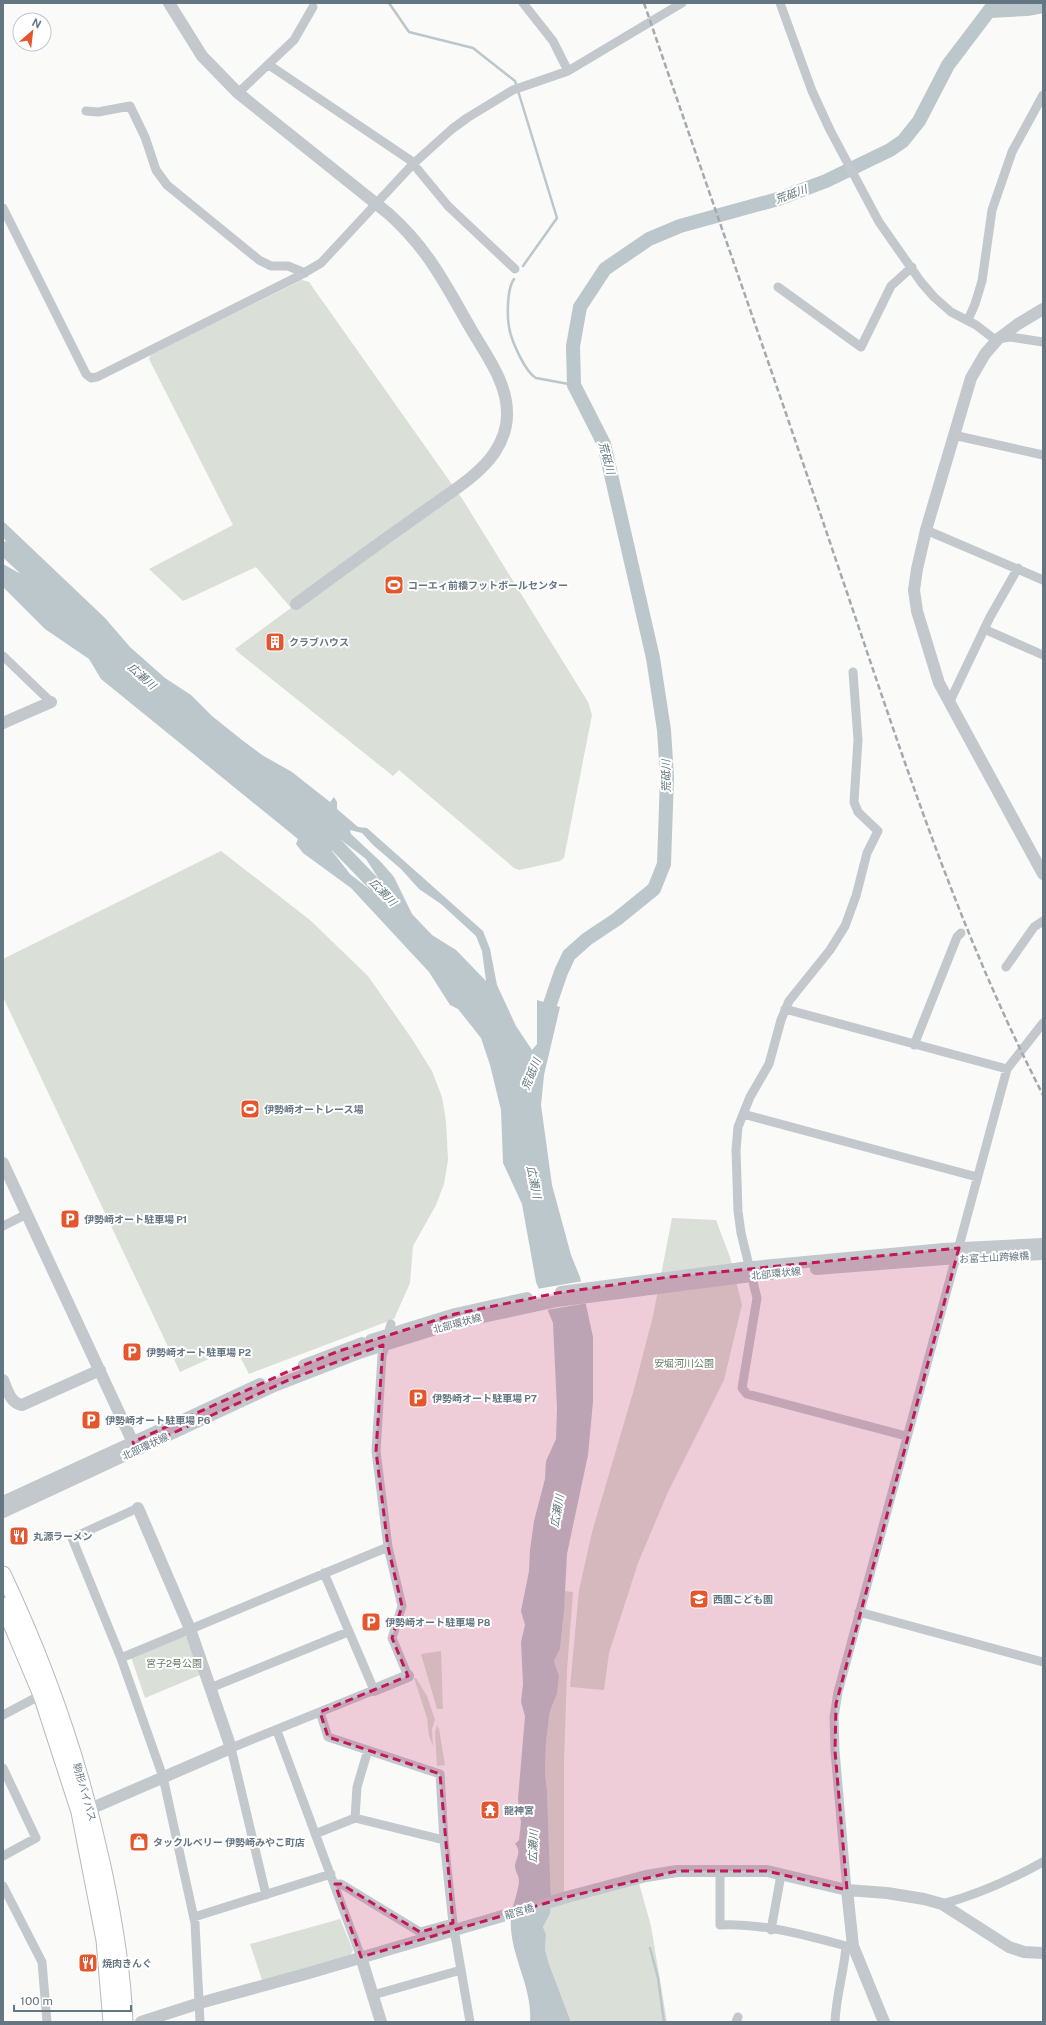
<svg xmlns="http://www.w3.org/2000/svg" width="1046" height="2025" viewBox="0 0 1046 2025" font-family="'Public Sans','Noto Sans JP',sans-serif">
	<rect width="100%" height="100%" fill="#fafaf8"/>
	<path fill="#dadfd7" d="M302,280L309,282L463,500L588,702L592,715L564,858L560,861L519,870L514,868L399,770L393,776L239,653L235,649L291,608L256,567L183,601L149,569L233,525L149,359L151,355Z
		M221,851L310,920L368,976L412,1039L432,1071L442,1097L446,1121L448,1160L444,1184L436,1205L413,1246L410,1283L394,1319L249,1374L235,1347L180,1372L3,997V959Z
		M672,1218L716,1220L730,1257L742,1305L724,1380L668,1492L638,1563L609,1653L604,1690L570,1687L579,1590L592,1532L634,1389L653,1316Z
		M564,1591L573,1592L567,1670L564,1763V1892L550,1897L547,1790L545,1773L546,1742L550,1711L557,1694L559,1676L554,1661L560,1649L564,1611Z
		M184,1636L189,1638L200,1675L145,1698L131,1657Z
		M441,1651L443,1709H437L421,1654Z
		M414,1678H416L427,1696L435,1720L432,1729L433,1746L429,1736L427,1718Z
		M437,1725L439,1729L445,1765L437,1766L435,1733Z
		M639,1883L651,1926L667,2022H571L549,1964L545,1949L546,1934L543,1927L550,1914L551,1907Z
		M340,1919L353,1950L349,1958L262,1980L250,1944Z"/>
	<path fill="#bbc7cb" fill-rule="evenodd" d="M3,521L105,618L130,647L165,678L191,695L212,716L242,740L262,755L292,772L330,802L334,797L337,802V809L358,827L367,828L483,931L490,949L497,985L516,1026L532,1050L537,1044V1000L560,1007L544,1075L541,1105L552,1185L571,1255L580,1277L593,1337V1402L588,1455L567,1554L564,1611L560,1649L554,1661L559,1676L557,1694L550,1711L546,1742L545,1773L547,1790L551,1907L550,1914L543,1927L546,1934L545,1949L549,1964L571,2022H530C533,1986 508,1953 511,1917C512,1907 519,1889 519,1881C519,1876 515,1871 515,1866C516,1857 522,1852 515,1844L519,1840L521,1822L518,1799L525,1716L521,1702L523,1684L521,1642L525,1625L521,1611L529,1571L530,1550L534,1521L545,1479L546,1461L556,1439L557,1409L553,1323L536,1282L522,1204L503,1163L501,1110L490,1065L481,1038L458,1009L450,1005L429,972L351,888L303,853L296,844L298,839L101,679L89,659L45,629L3,587V564L19,573L27,570L3,537ZM350,830L362,833L373,845L401,869L419,889L441,904L476,936L482,951L486,981L456,950L432,935L412,914L394,877L381,862L351,834ZM336,836L366,859L393,901V908L350,874L332,851V840Z"/>
	<path fill="#fafaf8" d="M583,1281L588,1303L546,1310L537,1289Z"/>
	<g fill="none" stroke-linecap="round" stroke-linejoin="round">
		<path stroke="#bbc7cb" stroke-width="2.5" d="M389,3L409,32L473,48L515,81L557,218L523,266
			M514,279C507,288 507,316 509,327C511,340 525,372 536,378L574,385
			M650,1948L658,1978L664,2022"/>
		<path stroke="#bbc7cb" stroke-width="14" d="M990,11L1027,9L1043,6
			M3,548L41,583
			M320,828L405,916
			M548,1023L550,1004L561,972L569,955L587,939L617,919L654,889L664,864L667,777L664,730L653,658L604,444L574,385L573,346L580,307L605,269L649,239L680,226L778,199L826,181L890,150L903,141L919,121L948,65L995,3"/>
		<g stroke="#b5babe" stroke-width="17">
			<path id="primary" d="M3,1574C47,1667 81,1765 103,1866C114,1917 123,1969 125,2022
				M3,1605L41,1695L79,1812L104,1940L111,2022"/>
		</g>
		<path stroke="#c3c8cc" stroke-width="9" d="M523,3L553,41L568,71
			M780,3L812,91L830,130L879,222L921,282L934,297L951,312L976,325L993,338L998,339L1010,337L1043,342
			M269,65L410,160L448,206L515,269
			M238,93L294,40L313,7
			M86,111L98,112L130,106L145,137L156,170L167,185L259,260L271,266H288L305,273
			M3,208L86,374L91,378L97,377L297,277L321,263L413,164L452,129L467,118L513,90L568,71L682,3
			M778,287L861,347L891,286L912,267
			M968,320L975,304L982,281L992,210L1012,152L1043,95
			M953,435L1043,455
			M926,530L1043,580
			M984,629L1043,655
			M3,656L51,702
			M853,672L858,740L854,802L858,812L878,831L867,853L856,896L845,926L830,950L789,1001L781,1020L769,1064L750,1097L738,1127L736,1150L738,1211L741,1233L757,1298L742,1388L747,1394L906,1436
			M949,703L990,617L1018,568
			M1006,967L1034,927L1043,921
			M785,1009L1007,1069
			M914,1045L957,937L961,933
			M743,1114L977,1177
			M3,1226L27,1214
			M138,1508L72,1538L121,1658L163,1777L195,1923L200,2022
			M388,1547L402,1606L392,1638L408,1676
			M859,1612L1043,1662
			M121,1658L388,1547L376,1451L382,1356L391,1324
			M210,1688L348,1632
			M320,1712L328,1737L440,1774L444,1840L453,1923L420,1932L341,1884H335
			M3,1715L41,1695
			M277,1731L361,1957
			M3,1768L36,1838L3,1856
			M355,1818L357,1787L368,1750
			M315,1834L355,1818L444,1840
			M720,1871V1925C762,1923 806,1935 846,1946H853
			M3,1886L42,1962L47,2022
			M847,1890L835,1751L834,1717L838,1692L1007,1069L1043,1023
			M266,1895L231,1748L374,1690L324,1573
			M942,1904C976,1895 1012,1879 1043,1862
			M194,1917L331,1874
			M771,1930L781,1875
			M455,1935L470,2022
			M373,1995L461,1970
			M736,2022L738,2017
			M835,2022C836,1996 844,1972 846,1946"/>
		<path stroke="#c3c8cc" stroke-width="12" d="M169,3L202,56L238,93L389,214C429,250 445,284 471,329C486,355 508,383 507,415C507,427 502,441 495,452C479,476 449,493 426,510C382,541 339,572 296,604
			M1043,309L1018,324L998,339L985,354L971,378L926,530L917,569L914,590L917,611L939,683L1043,874
			M3,723L51,702
			M3,1163L136,1449
			M742,1268L944,1249
			M816,1269L944,1259
			M743,1277L776,1273
			M304,1365L362,1343
			M3,1380C7,1389 10,1403 22,1405L100,1370
			M181,1421L260,1384
			M3,1502L164,1428
			M3,1512L272,1387L362,1352
			M374,1690L408,1676
			M90,1809L231,1748L190,1629L138,1508
			M847,1890L853,1946L884,2022
			M361,1957L381,2022
			M141,2022L200,2003L309,1973L567,1897L646,1876L677,1871H767L847,1890L887,1893L924,1899L942,1904L1009,1947L1024,1952L1043,1953"/>
		<use href="#primary" stroke="#fff" stroke-width="15"/>
		<path stroke="#a2aab0" stroke-width="2.5" stroke-dasharray="6 3" stroke-linecap="butt" d="M644,3C709,193 776,382 840,572C901,751 956,926 1043,1095"/>
		<path stroke="#c3c8cc" stroke-width="12" d="M944,1249L1043,1244
			M944,1259L1043,1254
			M561,1292L742,1268
			M371,1340L455,1314L527,1298
			M362,1352L455,1323L557,1301L743,1277"/>
	</g>
	<path fill="#c2185b" fill-opacity="0.2" stroke="#c2185b" stroke-width="3" stroke-dasharray="8 5" stroke-linejoin="round" d="M959,1248L836,1704L835,1751L847,1890L767,1871H677L567,1897L361,1957L335,1884H341L420,1932L453,1923L440,1774L328,1737L320,1712L408,1676L392,1638L402,1606L388,1547L376,1451L383,1345L293,1378L136,1450L133,1442L289,1371L339,1351L455,1314L557,1293L669,1277Z"/>
	<defs>
		<g id="stadium-square" transform="scale(1)"><rect x="-9" y="-9" width="18" height="18" rx="4" fill="#e4572e" stroke="#fff"/><path d="M0-5a6.5 5 0 1 0 0 10a6.5 5 0 1 0 0-10ZM-3.5-1.8h7v3.6h-7Z" fill="#fff"/></g>
		<g id="building-square" transform="scale(1)"><rect x="-9" y="-9" width="18" height="18" rx="4" fill="#e4572e" stroke="#fff"/><path d="M-4-6H4V6H1V3H-1V6H-4ZM-2.5-4.3h1.7v1.8h-1.7ZM.8-4.3h1.7v1.8H.8ZM-2.5-1h1.7V.8h-1.7ZM.8-1h1.7V.8H.8Z" fill="#fff"/></g>
		<g id="parking-square" transform="scale(1)"><rect x="-9" y="-9" width="18" height="18" rx="4" fill="#e4572e" stroke="#fff"/><path d="M-3.5-5.5H1a3.5 3.5 0 0 1 0 7H-1V5.5H-3.5ZM-1-3.4V-.6H.8a1.4 1.4 0 0 0 0-2.8Z" fill="#fff"/></g>
		<g id="restaurant-square" transform="scale(1)"><rect x="-9" y="-9" width="18" height="18" rx="4" fill="#e4572e" stroke="#fff"/><path d="M-5-6h1v4h1v-4h1v4h1v-4h1v5L-1.5 .5V6h-2V.5L-5-1ZM5-6V6H3V1.5H1.5Q1.5-4 5-6Z" fill="#fff"/></g>
		<g id="school-square" transform="scale(1)"><rect x="-9" y="-9" width="18" height="18" rx="4" fill="#e4572e" stroke="#fff"/><path d="M0-5L7-2L0 1L-7-2ZM-4 1L0 2.5L4 1V4Q0 6-4 4Z" fill="#fff"/></g>
		<g id="temple-square" transform="scale(1)"><rect x="-9" y="-9" width="18" height="18" rx="4" fill="#e4572e" stroke="#fff"/><path d="M0-6L5-2H3V0L6.5 2.5H4V6H1.5V3h-3V6H-4V2.5H-6.5L-3 0V-2H-5Z" fill="#fff"/></g>
		<g id="shop-square" transform="scale(1)"><rect x="-9" y="-9" width="18" height="18" rx="4" fill="#e4572e" stroke="#fff"/><path d="M-5-2.5h2.3a2.7 3.5 0 0 1 5.4 0H5L5.5 6h-11ZM-1.5-2.5h3a1.5 2.3 0 0 0-3 0Z" fill="#fff"/></g>
	</defs>
	<g fill-rule="evenodd">
		<use href="#stadium-square" x="394" y="585"/>
		<use href="#building-square" x="275" y="642"/>
		<use href="#stadium-square" x="250" y="1109"/>
		<use href="#parking-square" x="70" y="1219"/>
		<use href="#parking-square" x="132" y="1352"/>
		<use href="#parking-square" x="418" y="1398"/>
		<use href="#parking-square" x="91" y="1420"/>
		<use href="#restaurant-square" x="19" y="1536"/>
		<use href="#school-square" x="699" y="1599"/>
		<use href="#parking-square" x="371" y="1622"/>
		<use href="#temple-square" x="490" y="1810"/>
		<use href="#shop-square" x="139" y="1842"/>
		<use href="#restaurant-square" x="88" y="1963"/>
	</g>
	<g text-anchor="middle" dominant-baseline="central" stroke-width="4" stroke-linejoin="round" paint-order="stroke">
		<g font-size="10" font-weight="bold" fill="#657683" stroke="#fff" text-anchor="start">
			<text x="408" y="585">コーエィ前橋フットボールセンター</text>
			<text x="289" y="642">クラブハウス</text>
			<text x="264" y="1109">伊勢崎オートレース場</text>
			<text x="84" y="1219">伊勢崎オート駐車場 P1</text>
			<text x="146" y="1352">伊勢崎オート駐車場 P2</text>
			<text x="432" y="1398">伊勢崎オート駐車場 P7</text>
			<text x="105" y="1420">伊勢崎オート駐車場 P6</text>
			<text x="33" y="1536">丸源ラーメン</text>
			<text x="713" y="1599">西園こども園</text>
			<text x="385" y="1622">伊勢崎オート駐車場 P8</text>
			<text x="504" y="1810">龍神宮</text>
			<text x="153" y="1842">タックルベリー 伊勢崎みやこ町店</text>
			<text x="102" y="1963">焼肉きんぐ</text>
		</g>
		<g font-size="10" fill="#657683" stroke="#fff">
			<text transform="translate(994 1257) rotate(-3)">お富士山跨線橋</text>
			<text transform="translate(776 1273) rotate(-6)">北部環状線</text>
			<text transform="translate(457 1323) rotate(-15)">北部環状線</text>
			<text transform="translate(145 1446) rotate(-25)">北部環状線</text>
			<text transform="translate(85 1792) rotate(74)">駒形バイパス</text>
			<text transform="translate(519 1911) rotate(-16)">龍宮橋</text>
		</g>
		<g font-size="10" fill="#687a64" stroke="#fff">
			<text x="684" y="1363">安堀河川公園</text>
			<text x="174" y="1663">宮子2号公園</text>
		</g>
		<g font-size="11" font-style="italic" fill="#60757c" stroke="#fff">
			<text transform="translate(791 194) rotate(-20)">荒砥川</text>
			<text transform="translate(607 458) rotate(75)">荒砥川</text>
			<text transform="translate(142 676) rotate(41)">広瀬川</text>
			<text transform="translate(666 776) rotate(-91)">荒砥川</text>
			<text transform="translate(383 892) rotate(46)">広瀬川</text>
			<text transform="translate(531 1074) rotate(-68)">荒砥川</text>
			<text transform="translate(534 1182) rotate(78)">広瀬川</text>
			<text transform="translate(557 1511) rotate(-80)">広瀬川</text>
			<text transform="translate(533 1846) rotate(-88)">広瀬川</text>
		</g>
	</g>
	<rect width="1046" height="2025" fill="none" stroke="#657683" stroke-width="8"/>
	<g transform="translate(32 32) rotate(28)"><circle r="19" fill="#ffffff" stroke="#c1c8cd"/>
	<path d="M0-3L7 15L0 10L-7 15Z" fill="#e4572e"/>
	<text y="-6" font-size="11" font-weight="bold" text-anchor="middle" fill="#657683">N</text>
	</g>
	<path d="M14 2005v6h117v-6" fill="none" stroke="#657683" stroke-width="2"/>
	<text x="20" y="2005" font-size="12" fill="#657683" stroke="#ffffff" stroke-width="3" paint-order="stroke">100 m</text>
</svg>
